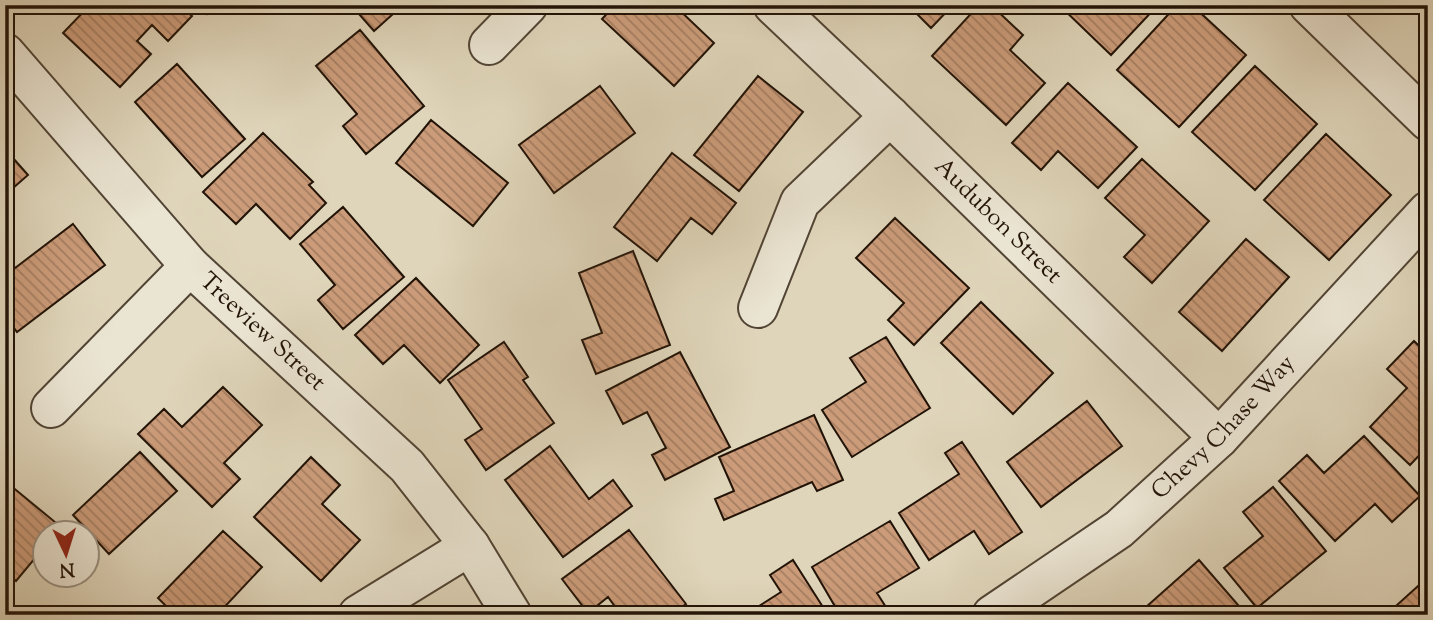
<svg xmlns="http://www.w3.org/2000/svg" width="1433" height="620" viewBox="0 0 1433 620" font-family="'Sorts Mill Goudy',serif">
	<defs>
		<pattern id="building-back-hatch" width="6" height="6" patternUnits="userSpaceOnUse" patternTransform="scale(1.75)"><rect width="6" height="6" fill="#cc9c7a"/><path d="M-1 5l2 2M0 0l6 6M5-1l2 2" fill="none" stroke="#a57e62"/></pattern>
	</defs>
	<rect width="100%" height="100%" fill="#dfd5ba"/>
	<filter id="stains"><feTurbulence type="fractalNoise" baseFrequency=".00286" numOctaves="4"/><feColorMatrix values="0 0 0 0 .2 0 0 0 0 .09 0 0 0 0 .02 0 0 0 .5 -.17"/></filter>
	<radialGradient id="worn" r=".72"><stop offset=".6" stop-color="#630" stop-opacity="0"/><stop offset="1" stop-color="#630" stop-opacity=".3"/></radialGradient>
	<path fill="url(#building-back-hatch)" stroke="#221307" stroke-width="2" d="M90,5H180L192,16L168,41L152,25L137,41L151,54L120,87L63,33Z
		M200,5H218L207,14Z
		M351,5H403L374,31Z
		M615,5H674L714,43L674,86L602,19Z
		M908,5H953L931,28Z
		M979,5H991L1023,35L1010,50L1045,83L1006,125L932,56Z
		M1059,5H1158L1111,55Z
		M1177,5H1192L1246,55L1179,127L1117,70Z
		M360,30L424,106L366,154L343,126L357,114L316,66Z
		M177,64L245,139L202,177L135,102Z
		M1255,66L1317,124L1255,190L1192,132Z
		M758,76L803,112L739,191L694,155Z
		M1068,83L1137,147L1098,188L1058,151L1041,170L1012,143Z
		M600,86L635,133L554,193L519,145Z
		M431,120L508,183L473,226L396,163Z
		M263,133L313,182L309,185L326,203L290,239L256,204L236,224L203,192Z
		M1326,134L1391,195L1329,260L1264,200Z
		M5,149L28,175L5,195Z
		M672,153L736,203L712,234L691,218L657,261L614,227Z
		M1142,159L1209,221L1152,283L1124,257L1145,235L1105,198Z
		M343,207L404,277L343,329L318,300L335,285L300,244Z
		M895,218L969,288L914,345L888,320L904,303L856,258Z
		M73,224L105,265L17,332L5,316V254L15,268Z
		M1246,239L1289,277L1222,351L1179,312Z
		M633,251L670,345L596,374L582,340L602,333L579,273Z
		M416,278L479,345L440,383L404,345L383,364L355,335Z
		M981,302L1053,373L1013,414L941,343Z
		M886,337L930,408L852,457L822,410L866,382L850,358Z
		M1414,341L1428,355V446L1410,465L1370,427L1407,388L1387,369Z
		M504,342L528,377L523,380L554,423L486,470L465,440L482,429L448,380Z
		M680,352L730,447L665,480L652,455L666,448L647,412L623,424L606,391Z
		M223,387L262,425L224,463L240,479L212,507L138,434L164,409L182,427Z
		M1087,401L1122,446L1041,507L1007,462Z
		M814,415L843,480L817,491L812,482L724,520L715,499L734,491L719,457Z
		M1364,436L1420,496L1392,522L1375,504L1335,541L1279,481L1307,455L1324,473Z
		M962,442L1022,532L989,554L974,531L929,560L899,513L959,474L945,453Z
		M550,446L589,499L613,480L632,506L563,557L505,480Z
		M140,452L177,491L109,554L73,515Z
		M311,457L340,485L322,504L360,540L321,581L254,517Z
		M5,481L61,527L56,532H46V545L16,581L5,572Z
		M1273,487L1326,551L1257,608L1224,568L1263,536L1243,512Z
		M890,521L919,568L877,593L891,615H840L812,567Z
		M629,530L686,604L671,615H621L608,597L588,613L562,579Z
		M223,531L262,567L217,615H175L158,598Z
		M793,560L828,615H745L781,592L770,575Z
		M1199,560L1238,605L1227,615H1137Z
		M1428,577V615H1386Z"/>
	<g fill="none" stroke-linecap="round" stroke-linejoin="round">
		<g stroke="#514434" stroke-width="42">
			<g id="minor">
				<path id="s1" d="M773,5L890,116L1219,438"/>
				<path d="M1309,5L1428,121"/>
				<path d="M489,45L528,5"/>
				<path id="s2" d="M5,53L190,266L407,466L470,546L512,615"/>
				<path d="M758,308L800,202L890,116"/>
				<path d="M51,408L190,266"/>
				<path d="M358,615L470,546"/>
				<path id="s3" d="M992,615L1119,529L1219,438L1428,211"/>
			</g>
		</g>
		<use href="#minor" stroke="#eae4d2" stroke-width="38"/>
	</g>
	<g text-anchor="middle" dominant-baseline="central" stroke-width="5" stroke-linejoin="round" paint-order="stroke">
		<g font-size="24" fill="#221307" stroke="#eae4d2">
			<text stroke="none"><textPath href="#s1" startOffset="312">Audubon Street</textPath></text>
			<text stroke="none"><textPath href="#s2" startOffset="380">Treeview Street</textPath></text>
			<text stroke="none"><textPath href="#s3" startOffset="299">Chevy Chase Way</textPath></text>
		</g>
	</g>
	<rect width="1433" height="620" fill="none" stroke="#dfd5ba" stroke-width="28"/>
	<rect x="7" y="7" width="1419" height="606" fill="none" stroke="#221307" stroke-width="3.5"/>
	<rect x="14" y="14" width="1405" height="592" fill="none" stroke="#221307" stroke-width="2"/>
	<g transform="translate(66 554) rotate(176)"><circle r="33" fill="#eae4d2" stroke="#9a9081" stroke-width="2"/>
	<path d="M0-5L12 26L0 18L-12 26Z" fill="#8f2418"/>
	<text y="-10" font-size="19" font-weight="bold" text-anchor="middle" fill="#221307">N</text>
	</g>
	<rect width="100%" height="100%" filter="url(#stains)"/>
	<rect width="100%" height="100%" fill="url(#worn)"/>
</svg>
